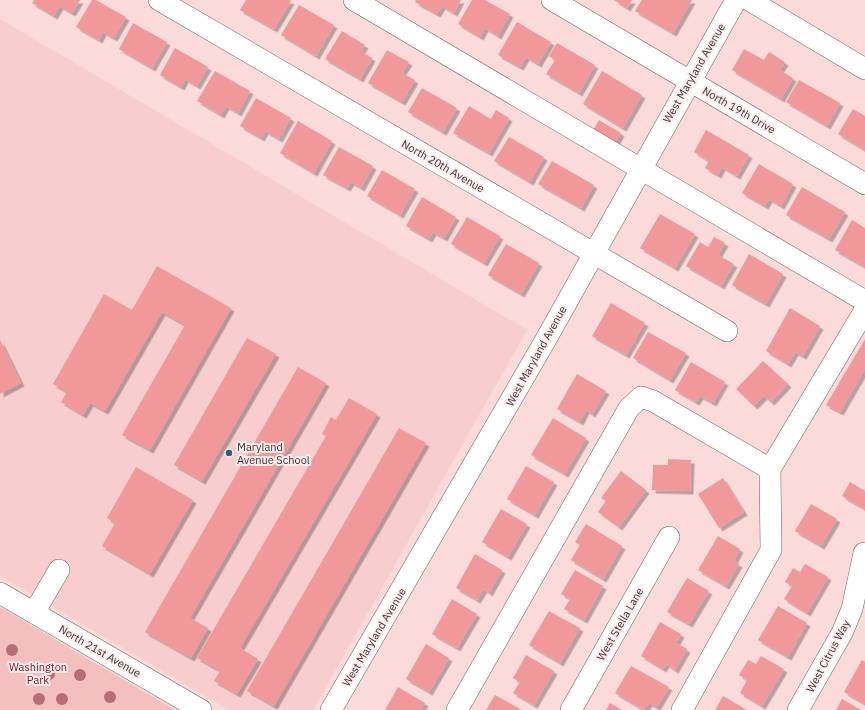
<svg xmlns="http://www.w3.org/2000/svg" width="865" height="710" viewBox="0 0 865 710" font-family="'IBM Plex Sans',sans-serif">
	<defs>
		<filter id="shadow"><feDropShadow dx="3.5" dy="3.5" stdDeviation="0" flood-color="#0004"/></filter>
	</defs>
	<rect width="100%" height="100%" fill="#fbdada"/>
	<path fill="#f7cdcd" d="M0,19L527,330L313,710H229L0,576Z"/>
	<path fill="#f4bfbf" d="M0,607L175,710H0Z"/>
	<path fill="#f1989a" filter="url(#shadow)" d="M34,0H80L72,13L60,6L54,16L32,3Z
		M92,0H96L126,17L114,38L103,32L99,40L76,27Z
		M246,0H289L291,1L274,29L240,10Z
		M416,0H461L454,13L442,6L437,14L415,2Z
		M472,0H485L510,14L498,36L485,28L480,37L458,24Z
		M614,0H632L627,8Z
		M642,0H692L673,33L635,11Z
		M299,5L334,25L316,56L281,35Z
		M517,22L551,42L538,64L526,57L520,67L498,55Z
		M133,23L167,42L152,68L119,49Z
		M342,31L365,45L361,51L372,58L360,79L325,59Z
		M557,43L595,65L579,93L546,74L555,60L549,56Z
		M175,48L208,67L197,86L185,79L181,87L160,75Z
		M744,49L764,60L769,52L785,62L780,70L793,78L781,99L732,70Z
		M387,50L409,62L402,73L415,80L402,102L368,83Z
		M215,71L250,91L238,113L226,106L221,115L197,101Z
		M602,71L642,95L623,128L583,104Z
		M799,80L840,103L827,126L786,102Z
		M422,88L457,108L443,132L408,112Z
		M256,98L291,118L279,139L265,131L261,138L240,126Z
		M469,106L491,119L496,110L509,118L489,153L453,133Z
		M853,109L865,116V150L838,134Z
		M599,120L621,133L614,145L592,132Z
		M298,121L332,141L314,173L280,153Z
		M706,130L749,155L737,176L722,167L718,175L705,168L709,161L694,152Z
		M509,137L544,157L530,182L494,161Z
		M339,147L373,166L361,188L351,182L347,188L323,175Z
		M552,161L594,185L581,208L538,184Z
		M759,164L793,184L781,206L769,199L765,206L742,193Z
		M382,170L415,189L400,215L367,196Z
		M802,187L845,212L829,239L786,215Z
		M422,197L456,217L444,238L433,232L429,239L406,226Z
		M660,214L695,234L675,268L640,248Z
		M467,217L500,236L484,263L451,244Z
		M852,220L865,228V267L835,250Z
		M714,237L725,243L718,255L734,264L721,286L686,266L700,242L708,247Z
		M506,244L539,263L521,294L488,275Z
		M749,254L783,274L766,304L732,285Z
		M157,266L231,308L150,450L122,435L185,325L162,312L105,411L90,403L83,415L61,402L67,392L53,384L104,294L132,310Z
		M611,303L645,323L626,355L592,336Z
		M790,308L820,326L803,356L795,352L788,364L766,351Z
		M648,332L686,353L670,380L633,358Z
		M247,338L276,354L202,481L174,465Z
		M865,339V369L840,412L826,405Z
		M0,340L21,383L0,394Z
		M763,361L788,384L771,402L764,396L754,406L736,389Z
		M691,362L725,382L713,403L700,396L696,402L675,390Z
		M298,367L326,383L190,618L208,628L191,658L145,632Z
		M577,374L606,391L592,414L586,410L580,422L557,409Z
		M349,398L377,414L240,648L258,659L237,694L214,681L220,671L197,658L326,436L322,434L331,417L336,420Z
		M553,418L586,438L565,474L531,455Z
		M399,428L426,443L274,706L247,691Z
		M668,459L691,460L690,491L652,490L653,465H668Z
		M526,466L554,482L535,515L507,499Z
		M136,467L193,500L150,574L102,546L115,523L107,518Z
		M621,471L646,490L619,527L598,512L606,501L601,498Z
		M723,478L744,512L719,528L698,494Z
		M850,482L865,491V509L842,496Z
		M811,504L837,519L821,546L795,531Z
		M501,509L527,524L508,557L482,542Z
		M586,524L622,546L603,579L571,560L580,545L575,542Z
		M718,536L740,549L734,561L739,564L726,586L698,570Z
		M475,554L502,570L489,593L484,589L477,600L456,588Z
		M805,564L828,577L807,613L784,599L792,586L785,582L793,568L800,572Z
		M575,570L603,586L584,620L564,609L570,599L561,594Z
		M687,578L709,591L689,624L667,612Z
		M452,599L477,614L457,648L432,634Z
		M778,606L807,623L788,657L758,640Z
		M549,611L580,628L560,663L529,645Z
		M660,622L681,634L676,643L687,649L675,670L666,664L663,669L641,656Z
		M426,644L449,658L429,692L406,679Z
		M526,655L554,671L534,705L513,693L520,682L513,678Z
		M761,656L784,669L762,706L740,693L747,680L739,675L748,660L756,664Z
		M862,660L865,662V704L844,692Z
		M631,666L669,687L657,707L649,703L644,710L615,693Z
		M398,687L425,703L421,710H385Z
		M495,695L522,710H486Z
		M723,696L747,710H715Z
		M842,699L861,710H836Z
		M610,703L622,710H606Z"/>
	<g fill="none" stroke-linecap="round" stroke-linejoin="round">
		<g stroke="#765a5a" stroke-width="22">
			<path id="minor" d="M159,0L727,331
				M354,0L865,301
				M552,0L865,184
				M749,0L865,69
				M0,593L201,710
				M34,613L59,570
				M331,710L545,341L736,0
				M457,710L629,408L641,397L653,401L770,469
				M571,710L669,537
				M682,710L771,550L770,469L865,310
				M798,710L842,633L852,609L864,553"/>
		</g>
		<use href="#minor" stroke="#fff" stroke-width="21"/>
	</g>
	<g fill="#b56d76">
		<circle cx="12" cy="650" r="6"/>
		<circle cx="49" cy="674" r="6"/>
		<circle cx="80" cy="675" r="6"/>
		<circle cx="110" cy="697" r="6"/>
		<circle cx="39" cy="699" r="6"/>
		<circle cx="62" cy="699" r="6"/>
	</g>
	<circle fill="#256179" stroke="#faecec" stroke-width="1.5" cx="229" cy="453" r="4"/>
	<g text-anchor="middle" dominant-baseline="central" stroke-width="4" stroke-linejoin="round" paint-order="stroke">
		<g font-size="11" fill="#403333" stroke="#faecec">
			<text transform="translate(694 73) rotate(-60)">West Maryland Avenue</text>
			<text transform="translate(739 110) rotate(30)">North 19th Drive</text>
			<text transform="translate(443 166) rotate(30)">North 20th Avenue</text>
			<text transform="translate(536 356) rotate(-61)">West Maryland Avenue</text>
			<text transform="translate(620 624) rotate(-60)">West Stella Lane</text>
			<text transform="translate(374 637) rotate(-59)">West Maryland Avenue</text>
			<text transform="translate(100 651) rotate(30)">North 21st Avenue</text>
			<text transform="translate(828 656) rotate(-62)">West Citrus Way</text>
		</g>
		<g font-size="11" fill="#403333" stroke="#faecec" text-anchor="start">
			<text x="237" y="447">Maryland<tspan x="237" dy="13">Avenue School</tspan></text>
		</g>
		<g font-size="11" fill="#7c1325" stroke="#faecec">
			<text x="38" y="667">Washington<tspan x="38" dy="13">Park</tspan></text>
		</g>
	</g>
</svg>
